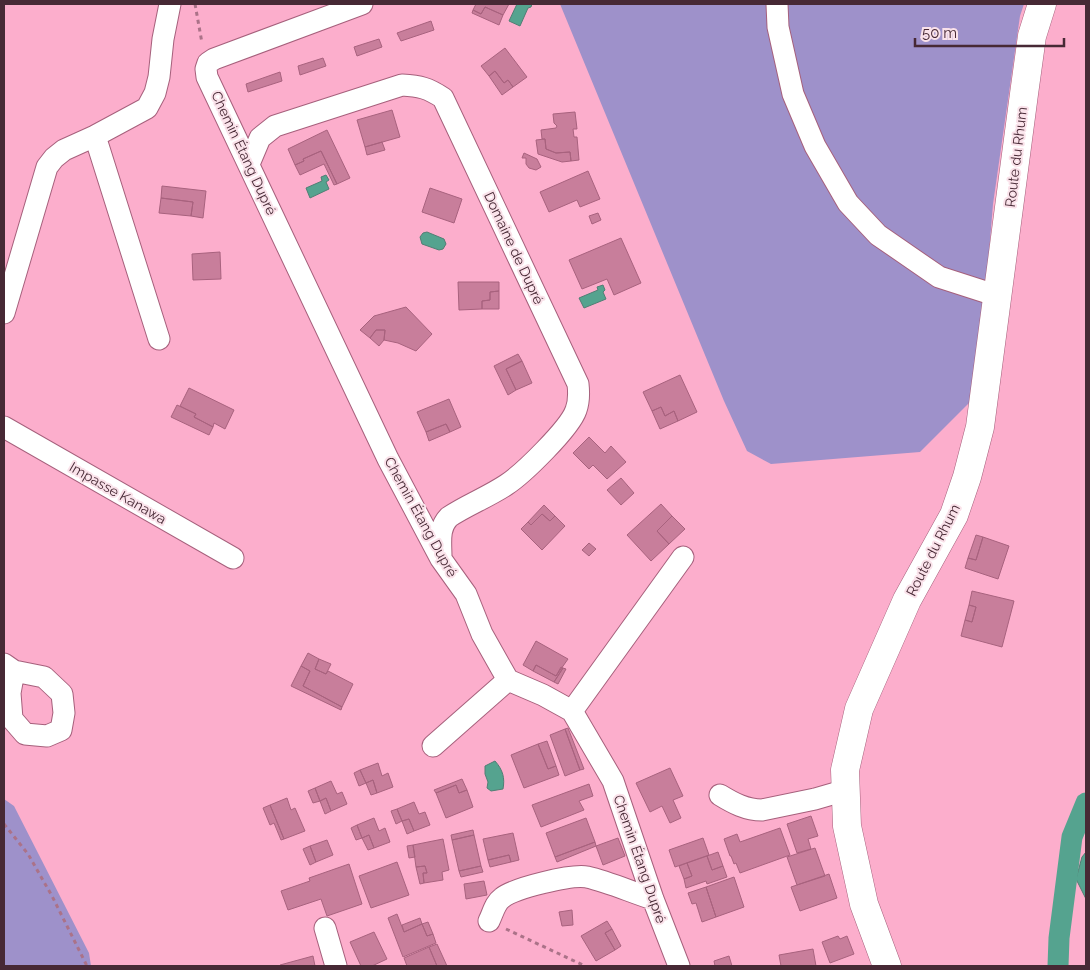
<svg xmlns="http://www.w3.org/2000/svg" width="1090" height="970" viewBox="0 0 1090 970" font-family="Raleway,sans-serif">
	<rect width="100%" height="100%" fill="#fcaecc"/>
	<path fill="#9e91ca" d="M560,4H1024L1020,16L993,204L984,315L972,400L920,452L771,464L747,451L724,401Z
		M4,799L14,806L89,953L91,966H4Z"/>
	<path fill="#55a38f" stroke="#517e74" d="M517,4H532L531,7L528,8L520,26L509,21Z
		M326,175L329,180L326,182L329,189L310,198L306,188L322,181L321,177Z
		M427,232L444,239L446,244L443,249L439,250L422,244L420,237L423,233Z
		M603,285L605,290L603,292L606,299L584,308L579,298L598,290L597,287Z
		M495,761C503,770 505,778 503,789L491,791L487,788L488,782L485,774V766Z
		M1086,852V899L1076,879L1082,857Z"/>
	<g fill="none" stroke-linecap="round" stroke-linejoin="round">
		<path stroke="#55a38f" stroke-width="21" d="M1058,966L1059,938L1072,837L1086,803"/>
	</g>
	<path fill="#c87e9b" stroke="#a8627e" d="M476,4H509L503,15L485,7L481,14L473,10Z
		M485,7L503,15L499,25L472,13L473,10L481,14Z
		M431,21L434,30L401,41L397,33Z
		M379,39L382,47L357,56L354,47Z
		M505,48L527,77L513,87L508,80L504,83L495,71L489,76L481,66Z
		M323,58L326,66L300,75L298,66Z
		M495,71L504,83L508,80L513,87L502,95L489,76Z
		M280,72L282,81L248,92L246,84Z
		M392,110L400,137L365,147L357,120Z
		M575,112L577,129H573L574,137H577L579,160L571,161L570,152L556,153L546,149L545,139H542L541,130L556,128L557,126L554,123L553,114Z
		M327,130L350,178L337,184L321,151L303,159L304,161L295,165L288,149Z
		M545,139L546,149L556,153L570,152L571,161L562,162L538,154L536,140Z
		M382,142L385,150L367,155L365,147Z
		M321,151L337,184L334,185L324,164L300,175L295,165L304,161L303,159Z
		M524,153L537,159L541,167L536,170L529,168L526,164V158H522Z
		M588,171L600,199L580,207L577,200L549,212L540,192Z
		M162,186L206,191L203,218L191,216L193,202L161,198Z
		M430,188L462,199L454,223L422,212Z
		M161,198L193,202L191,216L159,213Z
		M598,213L601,220L592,224L589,216Z
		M621,238L641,283L614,295L607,279L582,289L569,260Z
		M220,252L221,279L193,280L192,254Z
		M458,282H499V291L490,292V300L482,301V309L459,310Z
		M499,291V309H482V301L490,300V292Z
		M406,307L432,334L416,351L398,343L384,340L385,330H376L370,338L360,330L374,316Z
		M376,330H385L384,340L379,346L370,338Z
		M518,354L522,361L506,369L516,390L508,395L494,366Z
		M522,361L532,383L516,390L506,369Z
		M680,375L697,412L678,421L674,411L665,416L661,407L652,411L643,392Z
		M189,388L234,410L225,429L214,423L213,427L194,417L196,414L180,406Z
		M449,399L461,427L450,432L446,424L426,432L417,412Z
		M177,405L196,414L194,417L213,427L209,435L171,417Z
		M661,407L665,416L674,411L678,421L660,429L652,411Z
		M446,424L450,432L429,441L426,432Z
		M589,437L605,453L611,446L626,462L607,479L593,465L589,469L573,453Z
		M621,478L634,493L621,505L607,490Z
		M661,504L672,516L657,531L669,544L651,561L627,535Z
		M544,505L555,516L550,521L542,514L531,525L528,522Z
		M542,514L550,521L555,516L565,526L542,550L521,529L528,522L531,525Z
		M672,516L685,529L669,544L657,531Z
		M976,535L983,537L976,560L968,558Z
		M983,537L1009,546L998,579L965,568L968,558L976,560Z
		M589,543L596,549L589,556L582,550Z
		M972,591L1014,601L1002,647L961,636L965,620L972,622L976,607L969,605Z
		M969,605L976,607L972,622L965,620Z
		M536,641L568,659L556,676L536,665L533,671L523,665Z
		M308,653L319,659L315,669L326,674L328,671L353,684L342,707L303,686L310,671L301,666Z
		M319,659L331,664L326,674L315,669Z
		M536,665L556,676L561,667L563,668L554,682L533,671Z
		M301,666L310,671L303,686L342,707L341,710L291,686Z
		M563,668L566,669L558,684L554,682Z
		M568,728L584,769L580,770L565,729Z
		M565,729L580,770L565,776L550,735Z
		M547,741L556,766L548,769L538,744Z
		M538,744L548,769L556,766L559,775L524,788L511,755Z
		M378,763L382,776L388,773L393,787L377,793L373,780L366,783L360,770Z
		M670,768L683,796L673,800L681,818L670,823L662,806L650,812L636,783Z
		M360,770L366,783L359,786L354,773Z
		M462,779L467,790L459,793L456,785L436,793L434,790Z
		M373,780L377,793L371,795L366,783Z
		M331,781L337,794L342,792L347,804L331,811L326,798L320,801L315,788Z
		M589,784L593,796L579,801L584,810L541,827L532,805Z
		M456,785L459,793L467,790L473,807L446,818L436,793Z
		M315,788L320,801L313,803L308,791Z
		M287,798L291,810L295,808L305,831L284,839L270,805Z
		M326,798L331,811L325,814L320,801Z
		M414,802L419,814L425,812L430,825L414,831L409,819L402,821L397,809Z
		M270,805L284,839L281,840L274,823L270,825L263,808Z
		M397,809L402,821L396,824L391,811Z
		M811,816L818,836L808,839L811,849L797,853L787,824Z
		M374,818L379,831L385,828L390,842L374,848L369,835L362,838L357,825Z
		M586,818L595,842L555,857L546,833Z
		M409,819L414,831L407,834L402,821Z
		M357,825L362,838L356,840L351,828Z
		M780,828L790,855L740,873L736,863L734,864L731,856H730L724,839L737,834L740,842Z
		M473,830L474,835L452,840L451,835Z
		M513,833L519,860L511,862L509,855L488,860L483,839Z
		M369,835L374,848L368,850L362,838Z
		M474,835L481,866L459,871L452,840Z
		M618,838L625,856L603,865L596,846Z
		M703,838L709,855L675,867L669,850Z
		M443,839L449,870L442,872L443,880L424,883L423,873H427L425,866L416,867L413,845Z
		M327,840L333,855L316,862L310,846Z
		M595,842L596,846L557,862L555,857Z
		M413,845L415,857L409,858L407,846Z
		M310,846L316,862L310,865L303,849Z
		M815,848L825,876L797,885L787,857Z
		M718,852L723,866L712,870L707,856Z
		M509,855L511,862L490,867L488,860Z
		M707,856L712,870L723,866L727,877L707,884L706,881L686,888L684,879L692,876L687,863Z
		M397,862L409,895L371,908L359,876Z
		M687,863L692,876L684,879L679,866Z
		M349,864L362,904L327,916L321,899L288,910L281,891L310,881L309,878Z
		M425,866L427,873H423L424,883L420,884L416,867Z
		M481,866L483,872L461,877L459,871Z
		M829,874L837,898L800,911L791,887Z
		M734,877L744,907L716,917L706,887Z
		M484,881L487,895L466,899L464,884Z
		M706,887L716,917L702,922L696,903L692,904L688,893Z
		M572,910L573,925L562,926L559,912Z
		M397,914L404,932L422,924L427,936L433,934L436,943L403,957L388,918Z
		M420,918L422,924L404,932L402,925Z
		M607,921L612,929L605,933L615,950L596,961L581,936Z
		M428,922L433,934L427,936L422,924Z
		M612,929L621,946L615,950L605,933Z
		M374,932L387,959L372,966H361L350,942Z
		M838,936L840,939L847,936L854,954L830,963L822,942Z
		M437,944L447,966H437L429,947Z
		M429,947L437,966H407L404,958Z
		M813,949L816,966H781L779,955Z
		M313,956L315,966H281L280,965Z
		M729,956L732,966H715L714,961Z"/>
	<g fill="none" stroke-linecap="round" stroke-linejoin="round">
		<g stroke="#a6607c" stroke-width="23">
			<path id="street" d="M362,4L214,59L208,63L206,69L207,77L388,459L441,559L466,594L482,634L508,680L543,695L572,711L613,781L653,899L679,966
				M777,4L778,27L793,94L815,146L848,203L878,235L939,277L998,296
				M95,136L159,339
				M249,164L260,138L275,126L402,85C420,86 428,88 443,98L578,384C579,393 579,402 576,410C570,428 523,474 506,485C488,497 467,505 449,517C438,528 441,543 441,557
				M4,313L47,167L54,158L64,150L95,136L147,108L155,93L159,77L163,39L170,4
				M4,427L233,558
				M4,664L14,671L44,677L62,694L64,713L61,730L47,736L25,734L12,719L10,693L14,671
				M572,711L683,557
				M433,746L508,680
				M720,795C733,803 746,810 762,810L815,799L846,790
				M489,921C493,913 495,903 502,898C514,888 572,874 587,877C609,882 631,892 653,899
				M325,928L336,966"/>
		</g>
		<g stroke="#a6607c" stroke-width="29">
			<path id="secondary" d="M887,966L864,904L847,826L845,770L859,709L907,600L954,515L967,477L980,427L1024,94L1032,36L1042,4"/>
		</g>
		<path stroke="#ab7288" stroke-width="3" stroke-dasharray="4 4" stroke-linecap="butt" d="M195,4L202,43
			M4,824L28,854L52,896L87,966
			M506,929L585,966"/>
		<use href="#street" stroke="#fff" stroke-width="21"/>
		<use href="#secondary" stroke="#fff" stroke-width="28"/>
	</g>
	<g text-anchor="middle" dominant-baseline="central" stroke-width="4" stroke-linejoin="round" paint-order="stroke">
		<g font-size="14" fill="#472935" stroke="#fae2ea">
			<text transform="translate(244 153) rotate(65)">Chemin Étang Dupré</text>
			<text transform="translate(1016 157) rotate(-83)">Route du Rhum</text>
			<text transform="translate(514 248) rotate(65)">Domaine de Dupré</text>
			<text transform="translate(118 493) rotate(30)">Impasse Kanawa</text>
			<text transform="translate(421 517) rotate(61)">Chemin Étang Dupré</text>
			<text transform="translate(933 550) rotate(-63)">Route du Rhum</text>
			<text transform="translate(640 859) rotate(71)">Chemin Étang Dupré</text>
		</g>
	</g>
	<rect width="1090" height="970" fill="none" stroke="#472935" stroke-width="10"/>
	<path d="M915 38v8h149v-8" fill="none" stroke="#472935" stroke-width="2.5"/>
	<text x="922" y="38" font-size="15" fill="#472935" stroke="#fae2ea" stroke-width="4" paint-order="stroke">50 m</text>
</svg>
